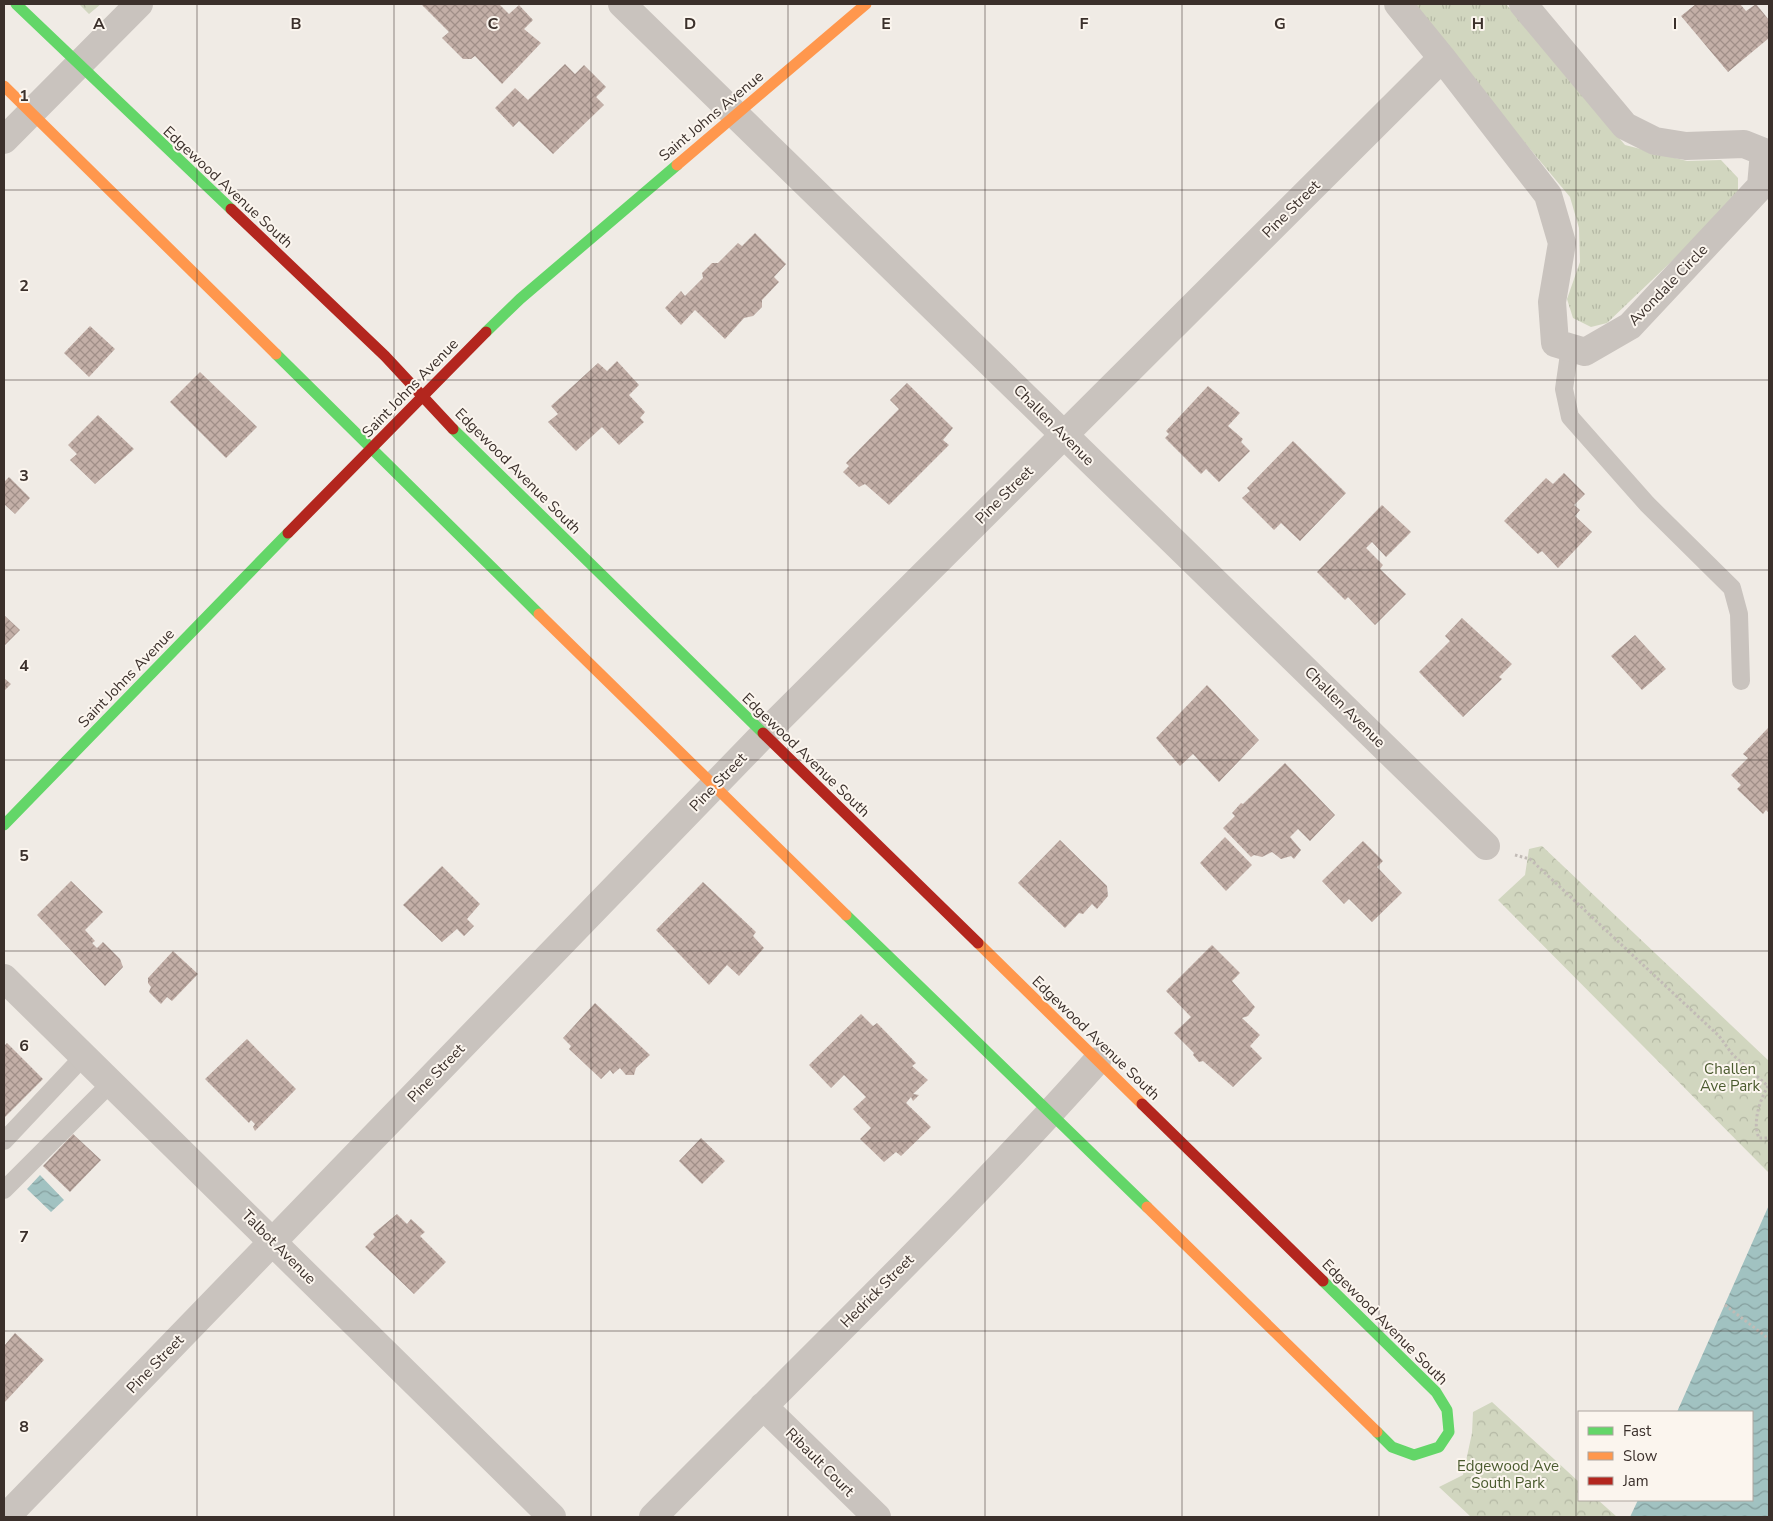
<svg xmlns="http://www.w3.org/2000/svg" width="1773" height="1521" viewBox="0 0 1773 1521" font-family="'Nunito Sans',sans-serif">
	<defs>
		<pattern id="grass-tufts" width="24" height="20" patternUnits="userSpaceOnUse" patternTransform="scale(1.25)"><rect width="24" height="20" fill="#d1d6bf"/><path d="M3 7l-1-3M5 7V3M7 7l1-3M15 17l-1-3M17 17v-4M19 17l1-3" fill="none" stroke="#b4b8a4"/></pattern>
		<pattern id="park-crowns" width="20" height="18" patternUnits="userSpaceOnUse" patternTransform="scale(1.25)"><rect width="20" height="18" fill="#d1d6bf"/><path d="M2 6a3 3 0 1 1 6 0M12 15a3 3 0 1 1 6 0" fill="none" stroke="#b4b8a4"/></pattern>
		<pattern id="water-waves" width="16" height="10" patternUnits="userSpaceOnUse" patternTransform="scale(1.25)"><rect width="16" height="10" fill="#a1c2c1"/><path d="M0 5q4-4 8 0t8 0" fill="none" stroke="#849e9d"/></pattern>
		<pattern id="building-cross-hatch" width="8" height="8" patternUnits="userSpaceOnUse" patternTransform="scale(1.25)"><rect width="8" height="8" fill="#c3afa7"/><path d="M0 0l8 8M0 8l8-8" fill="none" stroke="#a08f88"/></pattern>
	</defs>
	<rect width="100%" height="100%" fill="#f0ebe5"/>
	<path fill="url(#grass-tufts)" d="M1409,4H1506L1625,145L1687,161L1721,160L1738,178V198L1607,323L1591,327L1573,318L1567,299L1580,262L1579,228L1570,197Z"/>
	<path fill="url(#park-crowns)" d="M79,4H101L89,14Z
		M1542,846L1769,1061V1173L1498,900L1525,875L1529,849Z
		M1492,1402L1579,1482V1500H1598L1617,1517H1471L1439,1487L1463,1475L1472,1433L1473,1412Z"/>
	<path fill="url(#water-waves)" d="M40,1175L64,1200L51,1212L27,1189Z
		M1769,1205V1517H1630L1638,1500H1752V1412H1677Z"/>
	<path fill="url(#building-cross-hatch)" d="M421,4H499L509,14L519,5L533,20L524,29L541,43L502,84L475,56L471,59H463L442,38L449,32Z
		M1696,4H1740L1746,11L1756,4L1769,20V38L1728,72L1681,16Z
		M565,64L575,74L584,65L606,87L596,97L604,105L553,154L519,121L513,127L495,108L515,88L528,100Z
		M755,233L786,264L774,277L779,282L762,300V307L753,316L744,318L725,339L695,310L681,325L665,308L681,291L685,296L703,278L702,273L712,263H718L738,243L742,246Z
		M90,326L115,349L89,377L64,353Z
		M617,361L639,385L629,395L645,412L640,418L644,422L619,445L602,427L576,451L548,422L558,414L551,406L598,363L607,371Z
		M200,372L257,427L226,458L170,402Z
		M907,383L953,428L943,440L949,445L889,505L865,484L859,487L843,472L849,466L846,463L899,409L890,400Z
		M1208,386L1240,413L1228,426L1243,439L1241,442L1250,451L1219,482L1206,469L1201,474L1165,438L1169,434L1166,431Z
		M98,415L134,449L95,484L70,460L77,454L68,445Z
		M1293,441L1346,493L1300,541L1281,523L1274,530L1242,498L1250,491L1247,488Z
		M1564,473L1585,494L1574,505L1580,510L1575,516L1592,532L1558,568L1542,551L1538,554L1504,521L1546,478L1553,484Z
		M9,477L30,498L15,514L4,504V482Z
		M1382,505L1411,532L1386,557L1372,542L1366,548L1383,565L1380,569L1406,594L1375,625L1348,597L1345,600L1317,572Z
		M4,615L20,630L4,646Z
		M1462,618L1512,664L1499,677L1502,679L1463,717L1419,672L1450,641L1445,636Z
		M1635,635L1666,669L1642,690L1611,656Z
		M4,678L11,684L4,691Z
		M1207,685L1259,740L1219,782L1193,754L1180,766L1156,738Z
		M1769,727V813L1766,810L1763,814L1737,789L1741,785L1731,775L1748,758L1743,754Z
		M1285,763L1335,815L1310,841L1298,829L1290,837L1301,850L1294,859L1291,856L1281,859L1272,852L1262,857L1254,855L1251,857L1223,828L1235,816L1232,813L1241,803L1243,804Z
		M1225,837L1252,865L1226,891L1200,863Z
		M1060,840L1107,886L1108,896L1097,909L1092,904L1083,914L1079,913L1065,928L1018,883Z
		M1363,841L1383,861L1377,867L1402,893L1372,922L1349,899L1344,904L1322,881Z
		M442,866L480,904L467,919L474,926L464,936L457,929L442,942L403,905Z
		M71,881L103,912L85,930L95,941L92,943L97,948L103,942L120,959L123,967L105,986L37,915Z
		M703,882L756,932L753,936L764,948L739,976L727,965L709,985L656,930Z
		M1212,945L1240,973L1232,981L1255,1007L1248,1016L1242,1018L1260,1035L1250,1046L1262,1058L1233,1087L1203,1061L1199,1062L1193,1055L1194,1053L1174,1033L1191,1017L1166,991Z
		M173,951L198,974L172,1001L167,997L161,1004L149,992L151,987L148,983V978Z
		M595,1003L650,1055L636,1068L634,1075H626L620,1068L613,1074L610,1070L601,1079L569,1049L571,1046L563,1038Z
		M861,1014L873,1026L877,1023L916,1063L912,1066L928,1080L913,1094L919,1095L913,1101L911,1097L906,1103L931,1127L901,1156L896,1152L884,1162L860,1139L871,1128L853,1109L866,1097L844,1075L831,1088L809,1065Z
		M247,1039L296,1089L255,1131L253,1127L255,1124L251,1120L249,1123L205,1079Z
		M7,1043L43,1079L4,1118V1046Z
		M73,1134L101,1160L70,1192L43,1166Z
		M701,1138L725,1161L702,1184L679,1161Z
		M397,1214L407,1224L411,1219L425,1232L420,1236L446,1262L414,1294L365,1247L375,1237L373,1234Z
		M15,1333L44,1360L4,1403V1346Z"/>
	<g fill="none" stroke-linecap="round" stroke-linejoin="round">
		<path stroke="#c2bbb6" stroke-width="3" stroke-dasharray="2.5 2.5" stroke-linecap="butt" d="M1515,855L1530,859L1719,1036L1733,1055L1769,1087
			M1768,1086C1760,1100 1752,1122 1759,1138H1769
			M1725,1305L1769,1339"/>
		<path stroke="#c9c3be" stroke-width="18" d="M1570,347L1564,389L1570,417L1647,504L1732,588L1739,614L1741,681
			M4,1141L84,1056
			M4,1190L111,1083"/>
		<path stroke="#c9c3be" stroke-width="28" d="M622,4L1486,846
			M1398,4L1442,58L1548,195L1562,243L1552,302L1555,343L1585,352L1630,326L1761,186L1764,152L1744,144L1686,146L1655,141L1625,126L1523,4
			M4,140L139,4
			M4,978L552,1517
			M763,1406L877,1517
			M6,1517L764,734L1442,58
			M653,1517C802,1366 956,1219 1097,1061"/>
		<path stroke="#63d668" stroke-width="11" d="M16,4L231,209
			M486,332L520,299L677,165
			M276,354L539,614
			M453,429L763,733
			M4,825L288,533
			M846,915L1147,1207
			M1323,1281L1436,1392L1447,1410L1449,1432L1439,1447L1414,1455L1392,1447L1377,1432"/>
		<path stroke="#ff974d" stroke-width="11" d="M4,86L276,354
			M677,165L866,4
			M539,614L846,915
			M978,943L1142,1104
			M1147,1207L1377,1432"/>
		<path stroke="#b3261e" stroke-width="11" d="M231,209L385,356L453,429
			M288,533L486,332
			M763,733L978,943
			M1142,1104L1323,1281"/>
	</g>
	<path fill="none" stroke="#3b302b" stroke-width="1" stroke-opacity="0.55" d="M197,4V1517M394,4V1517M591,4V1517M788,4V1517M985,4V1517M1182,4V1517M1379,4V1517M1576,4V1517M4,190H1769M4,380H1769M4,570H1769M4,760H1769M4,951H1769M4,1141H1769M4,1331H1769"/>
	<g text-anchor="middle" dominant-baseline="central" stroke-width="4" stroke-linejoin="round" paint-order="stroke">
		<g font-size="15" fill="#3b302b" stroke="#fbf5ee">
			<text transform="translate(711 116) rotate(-40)">Saint Johns Avenue</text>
			<text transform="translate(228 187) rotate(43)">Edgewood Avenue South</text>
			<text transform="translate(1291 209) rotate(-45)">Pine Street</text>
			<text transform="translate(1668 285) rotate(-46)">Avondale Circle</text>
			<text transform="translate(410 388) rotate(-46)">Saint Johns Avenue</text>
			<text transform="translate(1054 425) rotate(45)">Challen Avenue</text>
			<text transform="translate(518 471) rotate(45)">Edgewood Avenue South</text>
			<text transform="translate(1004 495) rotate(-45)">Pine Street</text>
			<text transform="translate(126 678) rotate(-46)">Saint Johns Avenue</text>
			<text transform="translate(1345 707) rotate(45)">Challen Avenue</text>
			<text transform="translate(806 755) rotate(44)">Edgewood Avenue South</text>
			<text transform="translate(718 782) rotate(-46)">Pine Street</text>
			<text transform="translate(1096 1038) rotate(44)">Edgewood Avenue South</text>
			<text transform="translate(436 1073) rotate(-46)">Pine Street</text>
			<text transform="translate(279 1247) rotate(45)">Talbot Avenue</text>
			<text transform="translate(877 1291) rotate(-45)">Hedrick Street</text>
			<text transform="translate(1385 1322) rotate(45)">Edgewood Avenue South</text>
			<text transform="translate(155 1364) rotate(-46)">Pine Street</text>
			<text transform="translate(820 1462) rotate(45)">Ribault Court</text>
		</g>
		<g font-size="15" fill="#4a5a2e" stroke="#fbf5ee">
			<text x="1730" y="1069">Challen<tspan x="1730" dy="17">Ave Park</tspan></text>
			<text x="1508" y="1466">Edgewood Ave<tspan x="1508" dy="17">South Park</tspan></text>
		</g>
	</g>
	<g font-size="16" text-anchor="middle" font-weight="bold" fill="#3b302b" stroke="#fbf5ee" stroke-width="4" stroke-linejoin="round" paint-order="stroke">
		<text x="99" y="29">A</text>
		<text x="296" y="29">B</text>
		<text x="493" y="29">C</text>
		<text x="690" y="29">D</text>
		<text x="886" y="29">E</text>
		<text x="1084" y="29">F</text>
		<text x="1280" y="29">G</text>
		<text x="1478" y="29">H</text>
		<text x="1675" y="29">I</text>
		<text x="24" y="101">1</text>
		<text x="24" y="291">2</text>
		<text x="24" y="481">3</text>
		<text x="24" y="671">4</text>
		<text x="24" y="861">5</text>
		<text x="24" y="1051">6</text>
		<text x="24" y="1242">7</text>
		<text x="24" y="1432">8</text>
	</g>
	<rect width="1773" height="1521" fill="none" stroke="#3b302b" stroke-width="10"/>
	<rect x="1578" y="1411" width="175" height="90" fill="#fbf5ee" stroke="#aea6a0"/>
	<rect x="1588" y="1427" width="25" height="8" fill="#63d668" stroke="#aea6a0"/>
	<text x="1623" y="1436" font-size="15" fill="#3b302b">Fast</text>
	<rect x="1588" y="1452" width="25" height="8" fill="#ff974d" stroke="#aea6a0"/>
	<text x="1623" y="1461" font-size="15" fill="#3b302b">Slow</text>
	<rect x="1588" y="1477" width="25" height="8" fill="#b3261e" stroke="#aea6a0"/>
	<text x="1623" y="1486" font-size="15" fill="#3b302b">Jam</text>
</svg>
